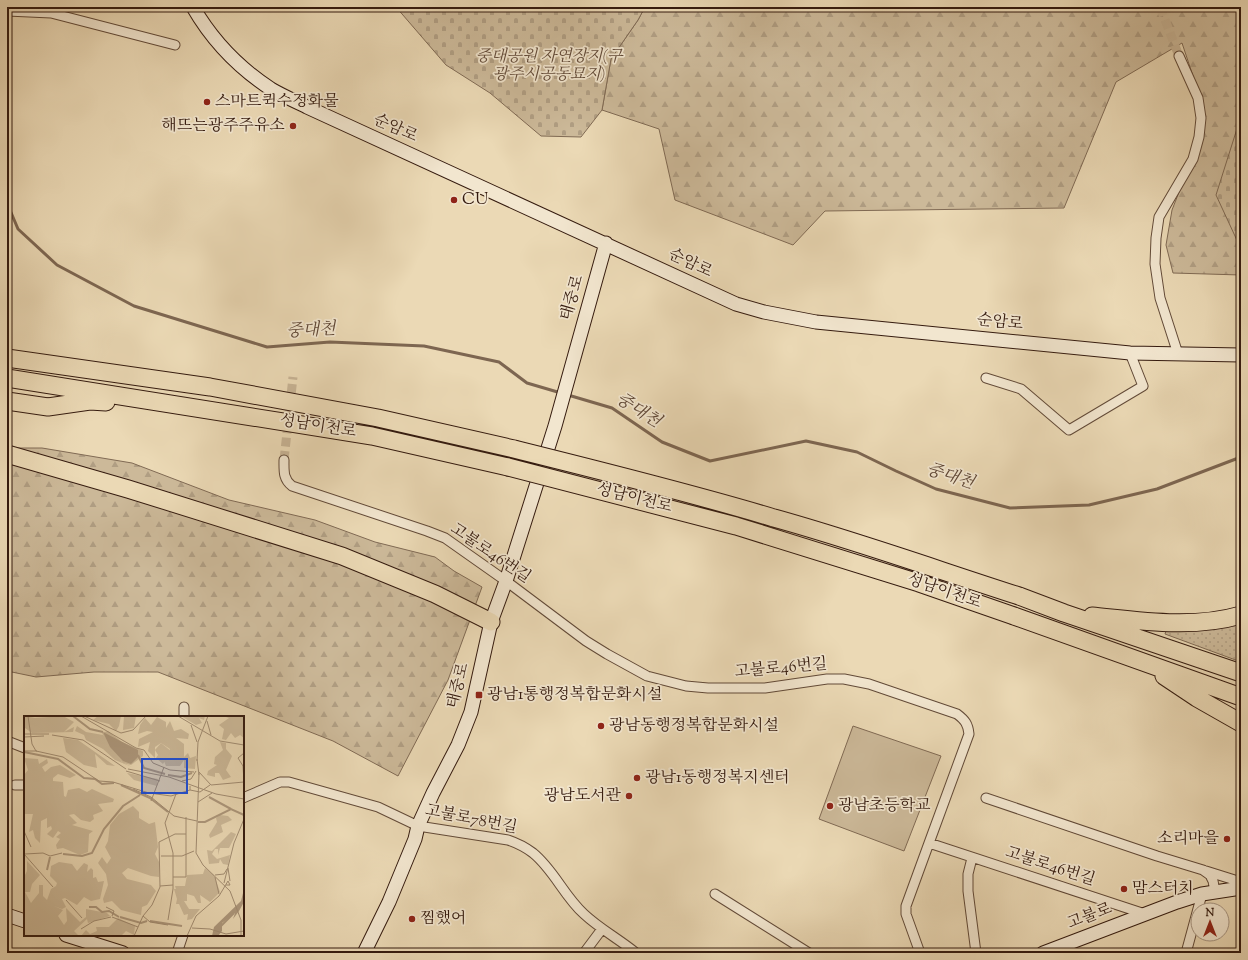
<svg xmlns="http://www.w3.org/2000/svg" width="1248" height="960" viewBox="0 0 1248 960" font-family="'Sorts Mill Goudy','Noto Serif KR',serif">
	<defs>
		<pattern id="grass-dots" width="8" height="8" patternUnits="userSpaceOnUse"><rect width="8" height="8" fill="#ccb999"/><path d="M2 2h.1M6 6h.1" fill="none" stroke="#b09e83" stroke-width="1.8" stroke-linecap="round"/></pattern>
		<pattern id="forest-firs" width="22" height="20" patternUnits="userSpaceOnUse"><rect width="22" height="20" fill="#ccb999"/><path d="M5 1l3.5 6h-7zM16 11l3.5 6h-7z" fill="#b09e83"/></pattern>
		<pattern id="cemetery-stones" width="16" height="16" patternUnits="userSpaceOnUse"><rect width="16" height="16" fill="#ccb999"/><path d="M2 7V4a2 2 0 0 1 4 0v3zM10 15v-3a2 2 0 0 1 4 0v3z" fill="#b09e83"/></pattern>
	</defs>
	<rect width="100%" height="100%" fill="#ebd9b5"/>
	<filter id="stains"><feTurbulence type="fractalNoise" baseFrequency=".005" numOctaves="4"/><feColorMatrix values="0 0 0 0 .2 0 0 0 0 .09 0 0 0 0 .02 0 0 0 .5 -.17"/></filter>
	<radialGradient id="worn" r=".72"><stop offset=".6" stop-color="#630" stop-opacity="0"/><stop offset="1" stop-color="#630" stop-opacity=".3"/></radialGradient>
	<path fill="url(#grass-dots)" stroke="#806a54" d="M1241,620V662L1165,634L1167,628Z"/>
	<path fill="url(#forest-firs)" stroke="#806a54" d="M645,7H1241V275L1173,273L1166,245L1172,210L1201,136L1199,94L1182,43L1116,82L1064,208L825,211L793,245L675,200L659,129L602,110L611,59L638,20Z
		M7,448H42L132,463L229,500L315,520L375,542L435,557L454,571L482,587L448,680L398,776L333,741L158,672H94L36,677L7,671Z"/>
	<path fill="url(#cemetery-stones)" stroke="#806a54" d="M396,7H645L638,20L611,59L602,110L581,137L541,136L490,93L446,65Z
		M1241,116V249L1216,195Z"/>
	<path fill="#ccb999" stroke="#806a54" d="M853,726L941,756L904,851L819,819Z"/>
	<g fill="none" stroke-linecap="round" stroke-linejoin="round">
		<path stroke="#7d6651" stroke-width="3" d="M7,203L18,229L57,265L134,306L267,347L330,342L424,346L499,362L527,383L561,393
			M568,395L612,408L662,442L710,461L806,441L857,452L896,471L936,489L1010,508L1089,505L1157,489L1241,457"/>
		<path stroke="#c7b394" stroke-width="9" stroke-dasharray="9 4.5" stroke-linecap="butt" d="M1162,7V12L1179,56
			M284,460L293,377"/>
		<g stroke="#624a38" stroke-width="11">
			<path id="street" d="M7,11L51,13L175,45
				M1178,354L1160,298L1155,264L1156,238L1159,217L1193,159L1199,137L1201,118L1198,98L1179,56
				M986,378L1021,389L1069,430L1143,386L1130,353
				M284,460C284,471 283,479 292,486L427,531L445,538L506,581L586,641L607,654L647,676L686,686L708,688H765L827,679H844L869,684L957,714C965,720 968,724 969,734L929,843L1145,914
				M184,717V707
				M7,741L25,748
				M15,785H25
				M243,798L280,782H289L378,807L418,826L508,840C517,843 525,847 533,853C554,870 564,896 584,914C600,929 619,939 636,953
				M986,798L1157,856L1203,870L1210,875L1213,881L1215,891
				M972,858L968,874V891L976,953
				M1206,871L1241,882
				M715,894L809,953
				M177,953L183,935
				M584,953L602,929
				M920,953L906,914V906L929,843
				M1186,953L1202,894"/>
		</g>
		<g stroke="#351b0f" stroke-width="15">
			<path id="secondary" d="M193,7C212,40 239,68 271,89C283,96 295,101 307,107L736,304L764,312L816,322L1130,353L1241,355
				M7,915L25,921
				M66,935L123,953
				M364,953L389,902L415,839L418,826L433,793L458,745L471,712L491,622L506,581L555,426L606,243
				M1043,953L1177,902L1202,894L1241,888"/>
		</g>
		<g stroke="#351b0f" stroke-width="19">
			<path id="highway" d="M7,358L210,387L378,418L514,449
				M7,378L372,436L508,467
				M7,401L48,407L90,401L106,402
				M7,454L128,489L342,556L435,594L491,622
				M1019,596L1064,613L1241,673
				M1014,616L1241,697
				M1092,616C1141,621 1193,629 1241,615
				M1164,676L1197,698L1241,723"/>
		</g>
		<use href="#street" stroke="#f2e6cf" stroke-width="9"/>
		<use href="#secondary" stroke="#f2e6cf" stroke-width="13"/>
		<use href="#highway" stroke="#ebd9b5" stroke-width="17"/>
		<g stroke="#351b0f" stroke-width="19" stroke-linecap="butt">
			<path id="highway-bridge" d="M514,449C601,471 688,492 774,518C857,541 938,570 1019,596
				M508,467L736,526L919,583L1014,616"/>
		</g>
		<use href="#highway-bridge" stroke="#ebd9b5" stroke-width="17"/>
	</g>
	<g fill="#8f2418" stroke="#f2e6cf" stroke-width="1.5">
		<circle cx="207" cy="102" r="4"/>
		<circle cx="293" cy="126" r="4"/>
		<circle cx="454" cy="200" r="4"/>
		<rect x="475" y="691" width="8" height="8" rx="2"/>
		<circle cx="601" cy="726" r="4"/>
		<circle cx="637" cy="778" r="4"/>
		<circle cx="629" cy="796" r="4"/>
		<circle cx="830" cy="806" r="4"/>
		<circle cx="1227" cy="839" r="4"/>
		<circle cx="1124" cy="889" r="4"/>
		<circle cx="412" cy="919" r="4"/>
	</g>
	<g text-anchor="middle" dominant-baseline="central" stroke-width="3.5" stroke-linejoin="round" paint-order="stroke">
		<g font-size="16" font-style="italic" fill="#624a38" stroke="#f2e6cf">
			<text x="549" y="57">중대공원 자연장지(구<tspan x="549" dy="18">광주시공동묘지)</tspan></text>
		</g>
		<g font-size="16" fill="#351b0f" stroke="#f2e6cf" text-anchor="start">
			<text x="215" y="102">스마트퀵수정화물</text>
			<text x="285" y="126" text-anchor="end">해뜨는광주주유소</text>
			<text x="462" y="200">CU</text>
			<text x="487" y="695">광남1통행정복합문화시설</text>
			<text x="609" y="726">광남동행정복합문화시설</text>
			<text x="645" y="778">광남1동행정복지센터</text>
			<text x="621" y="796" text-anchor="end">광남도서관</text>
			<text x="838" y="806">광남초등학교</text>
			<text x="1219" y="839" text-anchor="end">소리마을</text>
			<text x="1132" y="889">맘스터치</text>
			<text x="420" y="919">찜했어</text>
		</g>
		<g font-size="16" fill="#351b0f" stroke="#f2e6cf">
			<text transform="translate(395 129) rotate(24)">순암로</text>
			<text transform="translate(690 264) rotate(25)">순암로</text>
			<text transform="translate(573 298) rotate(-74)">태중로</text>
			<text transform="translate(1000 323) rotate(6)">순암로</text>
			<text transform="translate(318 427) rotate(9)">성남이천로</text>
			<text transform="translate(634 499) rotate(14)">성남이천로</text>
			<text transform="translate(490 554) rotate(34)">고불로46번길</text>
			<text transform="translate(944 592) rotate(19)">성남이천로</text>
			<text transform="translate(781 669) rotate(-5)">고불로46번길</text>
			<text transform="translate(459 686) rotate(-76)">태중로</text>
			<text transform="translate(471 820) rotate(11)">고불로78번길</text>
			<text transform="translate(1050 867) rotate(18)">고불로46번길</text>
			<text transform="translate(1090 917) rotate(-21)">고불로</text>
		</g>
		<g font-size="17" font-style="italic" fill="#5f4736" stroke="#f2e6cf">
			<text transform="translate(311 331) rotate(-3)">중대천</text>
			<text transform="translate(638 411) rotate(32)">중대천</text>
			<text transform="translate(950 477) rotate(18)">중대천</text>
		</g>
	</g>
	<g transform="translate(24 716)">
		<rect width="220" height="220" fill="#ebd9b5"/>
		<path d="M84,15L98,26L119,35V40L107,49L99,47L85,30L78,17Z" fill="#ccb999"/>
		<path d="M0,0L11,2L39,0L50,6L40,16L50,11L49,16L8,17L1,12V16ZM74,0H97L95,10L92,15L85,8L69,4ZM100,0H112L110,12L99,14ZM157,0H181L180,4L175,2L178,7L172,9ZM199,0H220V22L216,19L211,22L207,17L202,24L198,23L200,13L195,9L205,2ZM133,1L142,6V12L146,5L150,15L157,13L165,18L164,23L152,22L160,28V41L164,37L166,42L172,40L171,53L160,52V44L156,50H142L140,45L146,33L137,27L131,31V42L124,35L126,26L114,31L115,23L129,16L123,15L114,18L116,9L121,2L127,9ZM53,10L62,16L79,19L98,46L108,51L91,44L79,33L62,24L60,19L51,15ZM39,22L54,24L91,50L83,49L71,38L73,52L60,49L42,36ZM196,26L202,27V33L208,40L202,54L207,61L199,64L195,57H191V61L183,59L184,55L193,49L190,48L191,41L199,34ZM0,42L14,43L15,48L23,43L24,47L18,51L21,56L27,51L36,49L52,59L46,62L34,58L29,62V65L39,66L40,80L42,81L44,74L55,72L63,76L68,73L90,83L89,86L74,88L79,95L69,99L70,103L66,106L57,104L50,98L45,99L53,107L48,109L69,115L65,118L64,136L56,139L39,132L33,133L32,129L36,123L32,121L37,117L34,115L29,122L23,118L28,113L27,110L23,112V102L17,105L16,127L11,122L9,114L5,116L9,98H1L0,105V59L4,54ZM103,57L134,63L133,70L110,64ZM109,90L115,96V102L125,108L131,106L134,131L131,138L135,146V161L127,160L104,152L98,157L103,163L127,169L132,175L123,189L118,191L117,199L97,194L88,185L80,187L79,183L84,169L82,158L74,147L78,141L83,148L87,142L81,131L84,125L86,109L95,98ZM196,99L204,100L208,104L197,109L199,116L186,122L185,119L193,106L192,102ZM207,116L212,118L205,132H196L194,139V133H191L188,138L193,143L206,139L204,149L199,148L196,143L195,147L185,148L183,134L188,135ZM3,145L16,159L8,168L6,176H1L7,187L15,177V169H19V180L23,184L27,173L32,170L33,167L26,160L27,150L35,146L48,148L53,155L60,147L64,149L63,156L67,152L69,154V162L72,161L74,166L80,165L76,183L67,185L60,181L53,189L41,182L38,183L42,191L38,193L30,190L39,194L34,200L40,209L43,205L42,192L56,206L62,201V193L83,197L86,200L64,207L63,203L50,215L55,220H0V161L3,155ZM181,152L190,159L196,176L186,186L176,179L177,187H174L170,180L163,178V185H160L165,193H176L168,203L163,204L164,198L160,199L155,188H152L153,183L150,173H152L151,170H161L163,159L179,158ZM94,202L111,210L110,219L102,215L97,220H57L62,214L66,218L73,215L72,211H85Z" fill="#ccb999"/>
		<path d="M137,27L147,35L139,48L132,42L134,39L131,34Z" fill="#ccb999"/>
		<path d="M79,16L114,34V41L107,48L99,45L86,31ZM220,173V186L215,195L209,203L211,197L198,207V215L194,220H188L190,211L217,185Z" fill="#ad987d"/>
		<path fill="none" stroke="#ad987d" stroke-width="2" d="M49,0L66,13L79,16M0,36L34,43L60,62L71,63L78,68L90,67M114,39L120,52L141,58M144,59L157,61L168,57M97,69L126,82L144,96M185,81L207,93M174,106H181L207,93L220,99M39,138L58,140L68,137L80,113L99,90L116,79M23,154L26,141M65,191H72L78,196L85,195L95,201M96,201L117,207L123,205M126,205L158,210M197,210L210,197"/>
		<path fill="none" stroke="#a28d73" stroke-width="1" d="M4,0L8,28L12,35L39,41L75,65L89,66L125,77L147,80L166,74V70M57,0L112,32L120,34L129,47L146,54L170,56M60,0L97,17L109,14L122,0M154,0L196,25L220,29M183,5L187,19M167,9L173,26M0,18H25M28,19L59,24L102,53M0,21L20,20M0,35H13M173,43L175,59M173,45L174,26L184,0M104,53L145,61L192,78L220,83M102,55L136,65M175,56L187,69L220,66M175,57L172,137L179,149L206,175L217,204V220M158,65L167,63L172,55M220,66L219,50L214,42L220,37M109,73L127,81L150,100L173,105M166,74L176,76L186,69M127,85L140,51M174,86L188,77M0,115L7,131M0,138L29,171M1,138L19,137L26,140L38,137M137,140H158L170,135M204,152L206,165M191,159L200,158L203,153M149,161H162V101M191,161L195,178M200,167L210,127L220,103M136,170L149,169M42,184L58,202M82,191L90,195L88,200M88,201L114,211M144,204L149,173V137L141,107L152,78M144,209L126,206L119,200L128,189L136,171L135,126L151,118H162M168,212L186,213L202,218L220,215M57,213L70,205L87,201M110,220L119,200M163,220L172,200L195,180L204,165L206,169H202"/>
		<path fill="#1d4ed8" fill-opacity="0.15" stroke="#1d4ed8" stroke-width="2" d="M118,43H163V77H118Z"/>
		<rect width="220" height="220" fill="none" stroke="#351b0f" stroke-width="2"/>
	</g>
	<rect width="1248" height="960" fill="none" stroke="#ebd9b5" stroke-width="24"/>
	<rect x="8" y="8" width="1232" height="944" fill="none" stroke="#351b0f" stroke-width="2"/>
	<rect x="12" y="12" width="1224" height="936" fill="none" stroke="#351b0f"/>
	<g transform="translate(1210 922)"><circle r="19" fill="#f2e6cf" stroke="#a69582"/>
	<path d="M0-3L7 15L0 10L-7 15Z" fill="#8f2418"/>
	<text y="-6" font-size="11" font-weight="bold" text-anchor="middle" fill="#351b0f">N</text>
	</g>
	<rect width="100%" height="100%" filter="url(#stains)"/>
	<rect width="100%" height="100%" fill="url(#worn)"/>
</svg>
